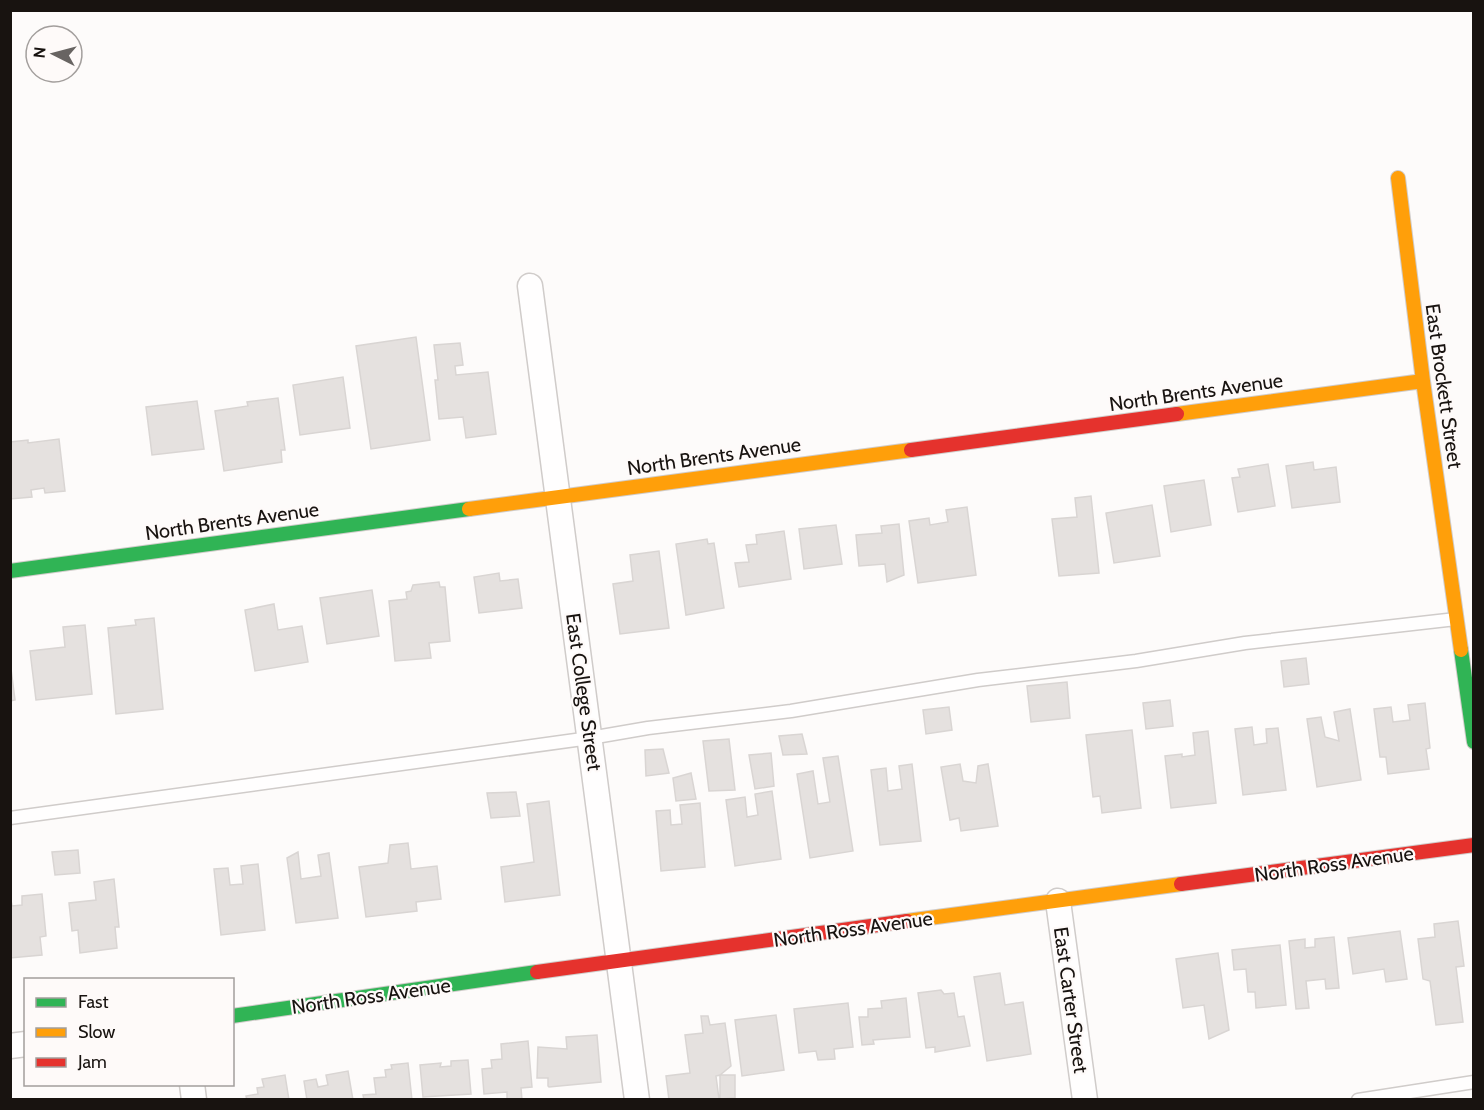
<svg xmlns="http://www.w3.org/2000/svg" width="1484" height="1110" viewBox="0 0 1484 1110" font-family="Cabin,sans-serif">
	<rect width="100%" height="100%" fill="#fdfbfa"/>
	<path fill="#e5e1df" stroke="#d9d5d3" stroke-width="1.5" d="M416,337L430,440L371,449L356,346Z
		M460,343L463,365L455,366L456,375L488,372L496,434L466,438L463,417L439,419L435,380H438L434,345Z
		M343,377L350,428L300,435L293,385Z
		M278,398L285,450H281L282,462L224,471L215,411L248,406L247,402Z
		M197,401L204,449L152,455L146,407Z
		M59,439L65,491L45,493L44,488L31,490L32,497L10,499V442L28,440V443Z
		M1313,462L1314,470L1336,467L1340,502L1292,508L1286,466Z
		M1268,464L1275,506L1238,512L1232,478L1240,477L1238,469Z
		M1204,480L1211,525L1171,532L1164,486Z
		M1091,496L1099,573L1059,576L1052,519L1077,517L1075,498Z
		M1152,505L1160,556L1114,563L1106,513Z
		M967,507L976,575L918,583L909,521L929,518L930,525L948,522L946,510Z
		M899,524L904,575L887,582L885,564L859,566L856,535L882,533L881,526Z
		M836,525L842,564L804,569L799,529Z
		M784,531L791,579L739,587L735,563L749,562L746,545L757,544L756,535Z
		M707,539L708,544L714,543L724,608L686,615L676,544Z
		M659,551L669,628L620,634L613,584L633,581L630,555Z
		M499,573L500,581L518,579L522,608L479,613L474,577Z
		M439,582L440,587H445L450,641L429,643L431,658L395,661L389,601L407,599L406,592L411,591L413,585Z
		M372,590L379,636L327,644L320,598Z
		M274,604L278,630L302,626L308,662L255,671L245,610Z
		M154,618L163,709L116,714L108,628L136,625L135,620Z
		M85,625L92,694L36,700L30,651L65,647L63,627Z
		M1306,658L1309,684L1284,687L1281,661Z
		M10,661L15,700L10,701Z
		M1067,682L1070,718L1031,722L1027,686Z
		M1170,700L1173,726L1146,729L1143,703Z
		M1425,703L1430,748L1426,749L1429,769L1388,774L1386,757H1380L1374,709L1391,707L1393,722L1410,720L1408,705Z
		M949,707L952,730L926,734L923,710Z
		M1350,709L1361,780L1317,787L1307,719L1321,717L1325,737L1339,741L1334,712Z
		M1252,727L1254,745L1267,743L1266,729L1278,728L1286,790L1243,795L1235,729Z
		M1132,730L1141,808L1102,813L1100,796L1093,797L1086,735Z
		M1208,731L1216,803L1171,808L1165,756L1182,754V757L1195,755L1193,733Z
		M802,734L807,754L783,755L779,736Z
		M729,739L735,790L709,791L703,741Z
		M663,749L669,773L646,776L645,750Z
		M771,753L774,786L755,789L749,755Z
		M838,756L853,851L810,858L797,774L813,771L818,804L830,802L823,758Z
		M912,764L921,841L880,845L871,770L886,768L888,791L902,789L899,766Z
		M960,764L963,781L976,783L978,766L988,764L998,826L961,831L959,818L950,820L941,767Z
		M691,773L696,799L676,801L673,778Z
		M772,791L781,859L735,866L726,800L745,797L747,817L758,815L755,794Z
		M516,792L520,816L491,818L487,793Z
		M549,801L560,895L505,902L501,867L534,862L527,804Z
		M700,803L705,867L661,871L656,811L670,810L671,825L682,824L680,805Z
		M408,843L411,869L437,866L441,899L416,902L417,911L366,917L359,867L388,863L390,845Z
		M78,850L80,873L55,875L52,852Z
		M298,852L301,879L321,876L318,855L329,853L338,918L296,923L287,858Z
		M258,864L265,930L221,935L214,869L228,868L230,885L243,884L241,866Z
		M114,879L119,927H115L117,948L80,953L78,930L72,931L69,903L96,900L94,882Z
		M42,894L46,936L40,937L42,955L10,958V895L12,906L22,905V896Z
		M1458,921L1464,966L1456,967L1463,1022L1436,1025L1430,981L1423,979L1418,939L1435,937L1434,924Z
		M1400,931L1407,979L1386,982L1384,969L1353,974L1348,938Z
		M1334,937L1339,988L1326,989L1325,979L1306,981L1309,1008L1296,1009L1289,941L1305,939V948L1315,947V939Z
		M1280,945L1286,1005L1256,1008L1255,992H1248L1246,969L1234,970L1232,950Z
		M1218,953L1229,1030L1209,1039L1204,1005L1183,1008L1176,959Z
		M1000,973L1005,1005L1023,1002L1031,1054L987,1061L974,977Z
		M941,990L944,994L954,993L958,1017L964,1016L970,1046L935,1052V1047L926,1048L918,993Z
		M906,998L910,1037L873,1040L874,1044L862,1045L859,1017H868V1009L882,1008L881,1001Z
		M848,1003L853,1047L834,1049L835,1059L818,1060L816,1051L799,1053L794,1009Z
		M776,1015L784,1070L742,1076L735,1020Z
		M701,1016H708L710,1025L725,1023L731,1066L720,1075L716,1076L719,1099L669,1100L666,1076L690,1073L685,1035L703,1033Z
		M597,1035L601,1082L549,1087L548,1086V1078H537L538,1047L567,1049L566,1037Z
		M528,1041L532,1087L521,1088L522,1100H507V1092L484,1094L482,1069L492,1068L491,1060L502,1059L501,1044Z
		M468,1060L471,1094L423,1097L420,1065L441,1063L440,1067L451,1066V1061Z
		M408,1063L412,1100H364L363,1095L376,1094L374,1078L386,1077L385,1070L392,1069L391,1065Z
		M348,1071L353,1100H307L304,1081L316,1079L318,1087L328,1085L326,1075Z
		M285,1075L289,1100H247L246,1096L258,1094L257,1088L264,1087L262,1079Z
		M720,1075H735V1098L720,1099Z"/>
	<g fill="none" stroke-linecap="round" stroke-linejoin="round">
		<g stroke="#d0ccca" stroke-width="15">
			<path id="lane" d="M10,818L590,738L648,728L791,711L978,680L1136,661L1245,643L1456,619
				M1358,1100L1474,1082"/>
		</g>
		<g stroke="#d0ccca" stroke-width="27">
			<path id="street" d="M530,286L637,1100
				M1058,901L1085,1100
				M10,1046L26,1044
				M192,1084L194,1100"/>
		</g>
		<g stroke="#d0ccca" stroke-width="16">
			<path id="fast" d="M10,571L469,509
				M1461,650L1474,742
				M232,1016L537,972"/>
		</g>
		<g stroke="#d0ccca" stroke-width="16">
			<path id="slow" d="M1398,178L1423,381L1461,650
				M1177,414L1423,381
				M469,509L911,450
				M907,921L1181,884"/>
		</g>
		<g stroke="#d0ccca" stroke-width="16">
			<path id="jam" d="M911,450L1177,414
				M1181,884L1474,845
				M537,972L907,921"/>
		</g>
		<use href="#lane" stroke="#fffefe" stroke-width="12"/>
		<use href="#street" stroke="#fffefe" stroke-width="24"/>
		<use href="#fast" stroke="#30b455" stroke-width="14"/>
		<use href="#slow" stroke="#ff9f0a" stroke-width="14"/>
		<use href="#jam" stroke="#e5322d" stroke-width="14"/>
	</g>
	<g text-anchor="middle" dominant-baseline="central" stroke-width="4.5" stroke-linejoin="round" paint-order="stroke">
		<g font-size="20" fill="#181310" stroke="#fefaf9">
			<text transform="translate(1444 386) rotate(82)">East Brockett Street</text>
			<text transform="translate(1196 392) rotate(-8)">North Brents Avenue</text>
			<text transform="translate(714 456) rotate(-8)">North Brents Avenue</text>
			<text transform="translate(232 521) rotate(-8)">North Brents Avenue</text>
			<text transform="translate(584 692) rotate(82)">East College Street</text>
			<text transform="translate(1334 864) rotate(-8)">North Ross Avenue</text>
			<text transform="translate(853 929) rotate(-8)">North Ross Avenue</text>
			<text transform="translate(371 996) rotate(-8)">North Ross Avenue</text>
			<text transform="translate(1071 1000) rotate(82)">East Carter Street</text>
		</g>
	</g>
	<rect width="1484" height="1110" fill="none" stroke="#181310" stroke-width="24"/>
	<rect x="24" y="978" width="210" height="108" fill="#fefaf9" stroke="#a29e9c" stroke-width="1.5"/>
	<rect x="36" y="998" width="30" height="9" fill="#30b455" stroke="#a29e9c" stroke-width="1.5"/>
	<text x="78" y="1008" font-size="18" fill="#181310">Fast</text>
	<rect x="36" y="1028" width="30" height="9" fill="#ff9f0a" stroke="#a29e9c" stroke-width="1.5"/>
	<text x="78" y="1038" font-size="18" fill="#181310">Slow</text>
	<rect x="36" y="1058" width="30" height="9" fill="#e5322d" stroke="#a29e9c" stroke-width="1.5"/>
	<text x="78" y="1068" font-size="18" fill="#181310">Jam</text>
	<g transform="translate(54 54) rotate(276)"><circle r="28" fill="#fefaf9" stroke="#a29e9c" stroke-width="1.5"/>
	<path d="M0-4.5L10 22L0 15L-10 22Z" fill="#686462"/>
	<text y="-9" font-size="16" font-weight="bold" text-anchor="middle" fill="#181310">N</text>
	</g>
</svg>
